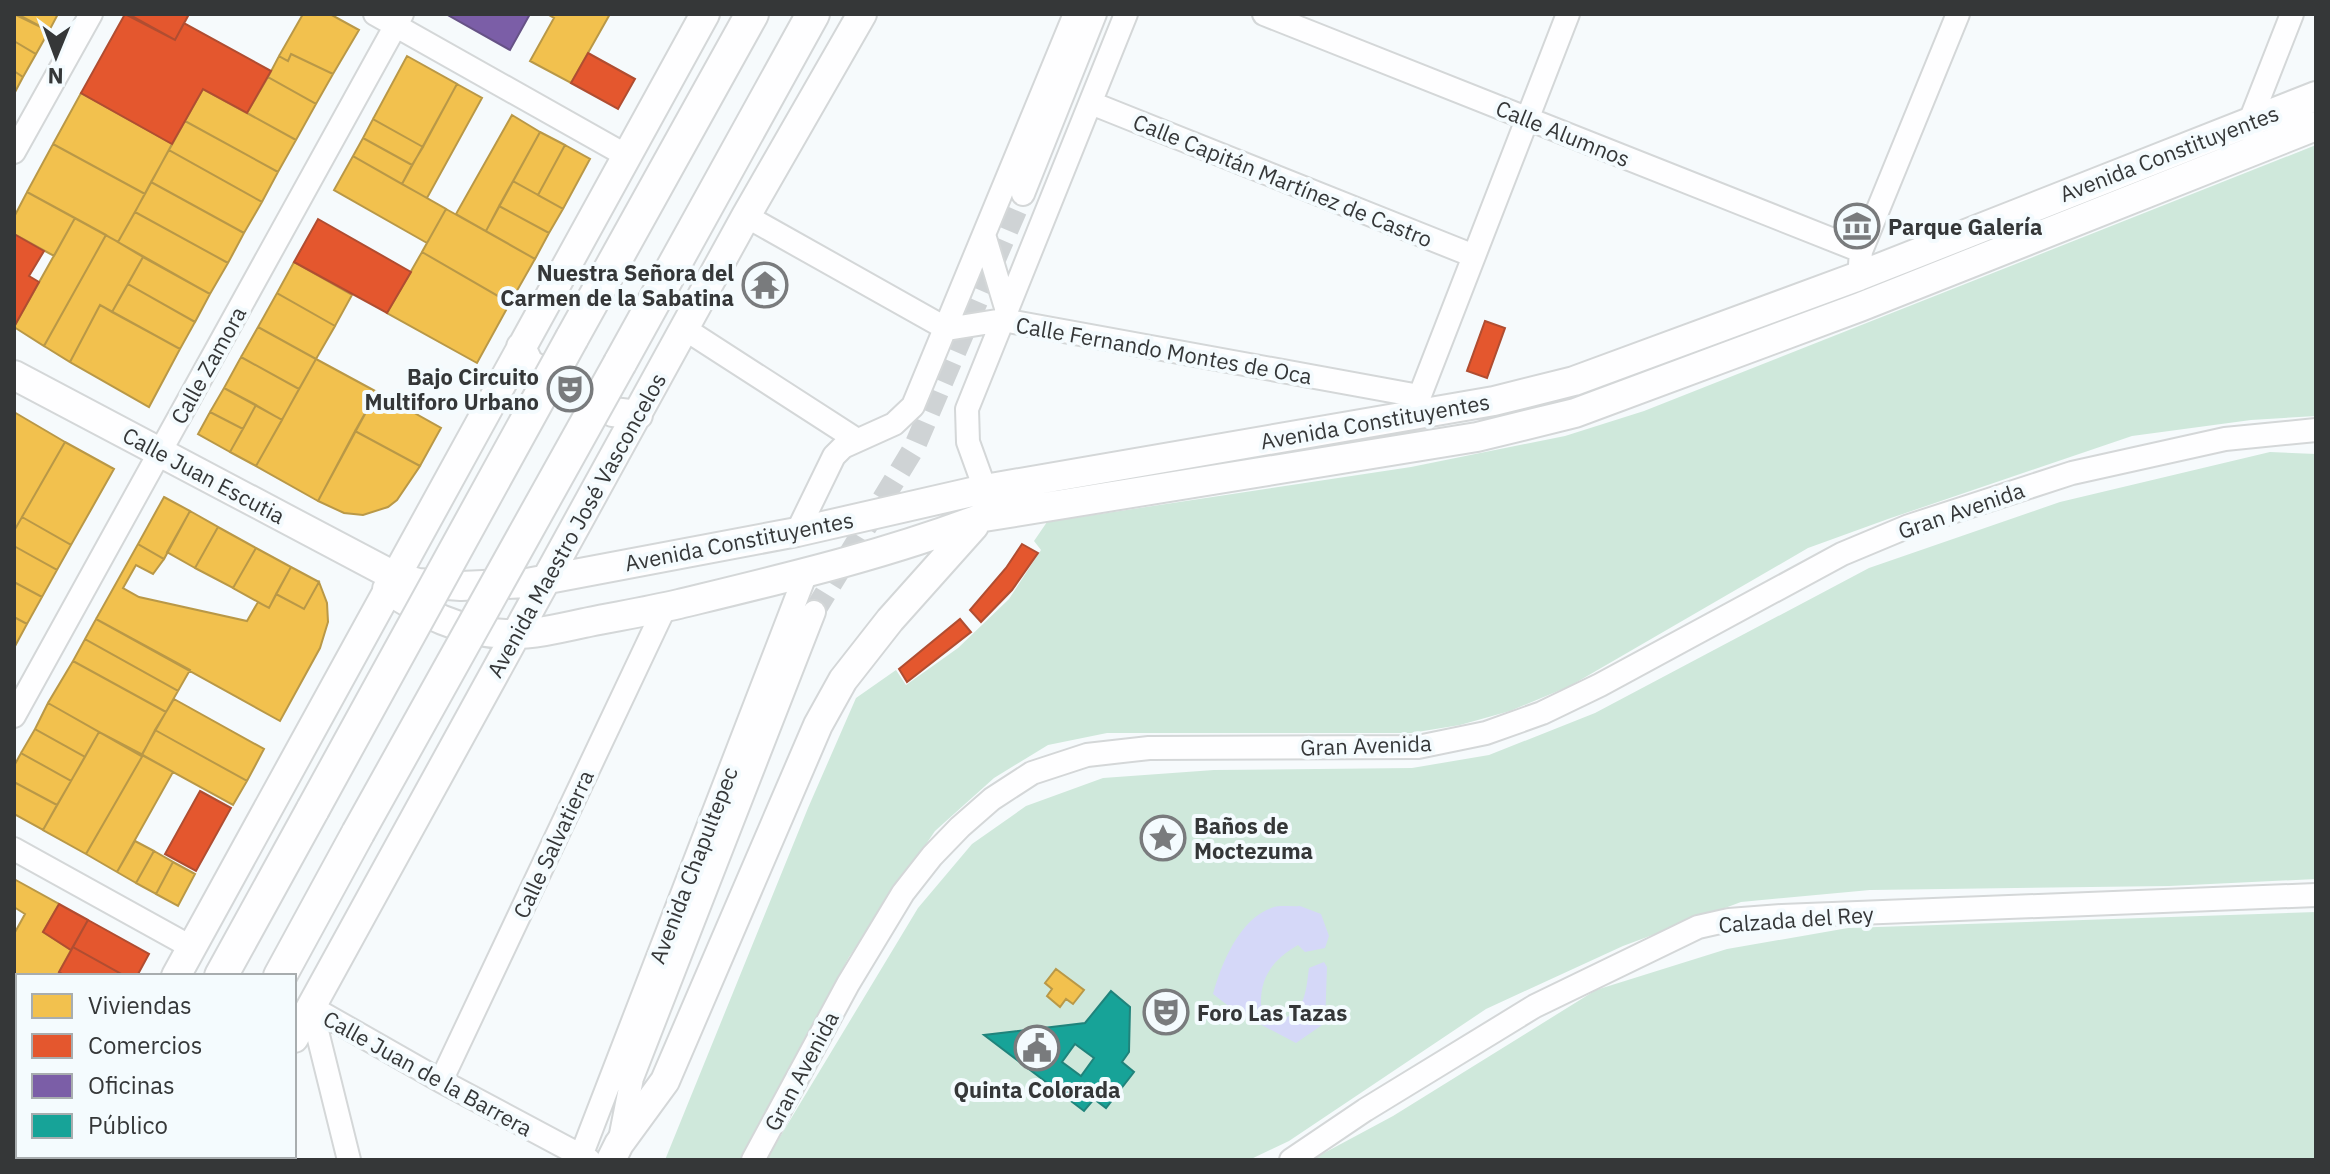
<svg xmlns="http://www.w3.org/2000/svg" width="2330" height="1174" viewBox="0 0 2330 1174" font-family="'IBM Plex Sans',sans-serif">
	<rect width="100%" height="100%" fill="#f6fafc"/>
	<path fill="#cfe8db" d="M2316,145V416L2251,420L2132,436L1888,519L1808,548L1570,686L1510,711L1460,725L1411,733H1107L1048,745L994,778L935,831L849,957L740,1160H665L808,808L856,698L896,670L906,685L958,648L1009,599L1041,550L1034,541L1047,522L1411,467L1565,436L1644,411Z
		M2270,452L2316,454V879L2169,886L1870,890L1741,902L1623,946L1486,1009L1289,1141L1249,1160H766L918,908L972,844L1026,806L1103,778L1214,770L1412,768L1489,755L1595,713L1869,568L2060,502Z
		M2316,912V1160H1311L1393,1116L1596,990L1727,949L1848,928Z"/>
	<path fill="#d5d8f8" d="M1300,906L1321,914L1329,936L1325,948L1305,952L1298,945C1274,959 1260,976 1261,1005L1272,1015L1282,1019C1306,1012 1306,989 1309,968L1324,962L1327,967L1325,1023L1296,1043L1235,1011L1213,994C1221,964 1240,917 1274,907C1281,905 1292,907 1300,906Z"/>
	<path fill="#f2c14e" stroke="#b99847" stroke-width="2" d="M14,14L49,31L36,54L14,41Z
		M17,14H58L49,31Z
		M303,14H330L359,30L333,74L291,54L288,61L279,56Z
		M547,14H610L571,83L530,61L554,18Z
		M14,41L36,54L23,77L14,71Z
		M291,54L333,74L316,104L268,77L279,56L288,61Z
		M407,56L457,84L423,147L373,119Z
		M14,71L23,77L14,94Z
		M268,77L316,104L296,140L247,113Z
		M457,84L482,98L427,198L402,184Z
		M203,89L296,140L278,172L185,121Z
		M81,93L172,144L145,194L53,144Z
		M512,115L540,132L486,231L456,214Z
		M373,119L423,147L412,165L363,138Z
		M185,121L278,172L262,202L169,150Z
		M540,132L565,145L538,195L513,181Z
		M363,138L412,165L402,184L353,156Z
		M53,144L145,194L118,242L27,192Z
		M565,145L590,159L563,209L538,195Z
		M169,150L262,202L244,233L151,182Z
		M353,156L446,209L427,243L334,190Z
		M513,181L563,209L549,233L499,206Z
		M151,182L244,233L228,263L135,212Z
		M27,192L75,218L54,256L14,234V217Z
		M499,206L549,233L535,259L486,231Z
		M446,209L535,259L510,303L422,252Z
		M135,212L228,263L210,294L118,242Z
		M75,218L106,235L44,346L14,327Z
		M106,235L143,257L112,312L100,305L70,362L44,346Z
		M422,252L510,303L477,363L387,313Z
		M143,257L210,294L195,322L128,284Z
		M294,262L352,295L335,326L277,293Z
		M128,284L195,322L180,349L112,312Z
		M277,293L335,326L316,359L258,327Z
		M100,305L180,349L149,407L70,362Z
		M258,327L316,359L299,389L241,357Z
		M241,357L299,389L282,420L224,388Z
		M316,359L377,392L318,501L256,466Z
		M224,388L256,405L243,429L210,412Z
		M377,392L441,428L420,466L355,431Z
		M256,405L282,420L256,466L230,452Z
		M14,412L65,442L14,531Z
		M210,412L243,429L230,452L198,434Z
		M355,431L420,466L397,500L388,507L363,515L344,513L318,501Z
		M65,442L114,469L71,545L22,517Z
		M164,497L190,511L164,559L138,544Z
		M190,511L218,527L195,568L167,552Z
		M22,517L71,545L57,570L14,546V531Z
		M218,527L256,548L233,588L195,568Z
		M138,544L164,559L153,574L136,565L123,588L139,597L247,621L258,602L269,608L276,594L304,609L319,582L327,603L328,622L320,648L280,721L96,619Z
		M14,546L57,570L42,597L14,582Z
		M256,548L291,567L269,608L233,588Z
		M291,567L319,582L304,609L276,594Z
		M14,582L42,597L27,624L14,617Z
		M14,617L27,624L14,648Z
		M96,619L190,670L178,691L85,639Z
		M85,639L178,691L166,712L73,661Z
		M73,661L166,712L141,756L48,703Z
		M174,699L264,749L247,781L155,730Z
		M48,703L99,732L85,757L35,729Z
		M35,729L85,757L71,781L21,753Z
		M155,730L247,781L233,805L142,755Z
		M99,732L143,755L86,854L43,830Z
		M21,753L71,781L57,805L14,782V766Z
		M143,755L173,772L117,872L86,854Z
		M14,782L57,805L43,830L14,814Z
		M135,841L154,851L136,883L117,872Z
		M154,851L173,862L156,894L136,883Z
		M173,862L195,874L178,906L156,894Z
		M14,879L59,904L43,932L71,950L59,972L66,976H18V1017L14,1014V934L25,914L14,907Z
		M1056,969L1084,990L1073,1004L1066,999L1060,1007L1047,996L1052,989L1045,983Z
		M14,1014L18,1017V1087L14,1084Z
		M14,1084L18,1087V1126L14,1124Z
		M14,1124L18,1126V1156H38L36,1160L14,1158Z"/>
	<path fill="#e4572e" stroke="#b04d31" stroke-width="2" d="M125,14L175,40L184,23L271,71L247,113L203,89L172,144L81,93Z
		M128,14H185L188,16L175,40Z
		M588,53L635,79L618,109L571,83Z
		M318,219L411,272L387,313L294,262Z
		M14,234L44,251L29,276L39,282L14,327Z
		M1485,321L1505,328L1487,378L1467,371Z
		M1022,544L1038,553L1012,590L981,622L970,610L1006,568Z
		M960,619L971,632L907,682L899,669Z
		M200,791L231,808L196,871L165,854Z
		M59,904L88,920L71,950L43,932Z
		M88,920L149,954L137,976H125L73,947Z
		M73,947L125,976H66L59,972Z"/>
	<path fill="#7b5ea7" stroke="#665286" stroke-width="2" d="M446,14H530L510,50Z"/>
	<path fill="#17a398" stroke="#20837b" stroke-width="2" fill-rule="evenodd" d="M1111,991L1130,1007L1129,1052L1122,1062L1134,1072L1106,1108L1094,1099L1084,1111L984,1035L1085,1023ZM1075,1044L1094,1058L1081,1076L1062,1062Z"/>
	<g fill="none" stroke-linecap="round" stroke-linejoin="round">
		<path stroke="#cfd3d5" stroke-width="22" stroke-dasharray="22 11" stroke-linecap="butt" d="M814,612L914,448L1023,194"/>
		<g stroke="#d4d7d8" stroke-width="26">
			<path id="minor" d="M375,14L627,156
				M1264,14L1861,251
				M1091,103L1474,256
				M2252,133L2250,121L2292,14
				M14,152L91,14
				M1023,194L1095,14
				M746,216L947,329L1003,320L1419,396
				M985,238L1007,311
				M1860,265L1861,251L1958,14
				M685,329L857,440
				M1415,408L1568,14
				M985,489L968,442L967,409L1126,14
				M797,532L834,456L843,447L894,424L913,406L1075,14
				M14,716L402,14
				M14,849L191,947
				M311,1007L441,1081L589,1160
				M311,1007L349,1160
				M441,1081L665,607
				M620,1139L632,1078L814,612
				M581,1156L806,573
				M753,1160L848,984L903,893L932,856L960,827L992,799L1032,773L1087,755L1149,748L1418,747L1486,733L1542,713L1600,685L1842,554L1909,526L2072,473L2225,439L2316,430
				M1291,1160L1365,1110L1535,1006L1698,927L1729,920L1782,916L2316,895"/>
		</g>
		<g stroke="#d4d7d8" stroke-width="32">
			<path id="major" d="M521,347L529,364L613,412L638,415
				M14,375L394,576L418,583L461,586L527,583L797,532L985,489L1494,401L1574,381L1859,276L2316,96
				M387,589C425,614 459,632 505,634C533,635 562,628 589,622C619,616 649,611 679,604C782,579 885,555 984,517L1477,437L1575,413L1860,307L2316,126
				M176,976L705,14
				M294,1038L746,216L862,14
				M75,1160L77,1156
				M228,1160L230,1156
				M611,1160L619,1144L665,1081L818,725L843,680L890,620L974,526"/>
		</g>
		<g stroke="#d4d7d8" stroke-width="36">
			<path id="highway" d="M572,338L752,14
				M620,363L813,14
				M221,976L313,809
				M280,976L358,833
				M124,1160L126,1156
				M182,1160L184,1156"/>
		</g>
		<use href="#minor" stroke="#fefeff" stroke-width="22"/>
		<use href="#major" stroke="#fefeff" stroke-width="28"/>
		<use href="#highway" stroke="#fefeff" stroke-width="32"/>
		<g stroke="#d4d7d8" stroke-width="36" stroke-linecap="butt">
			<path id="highway-bridge" d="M313,809L572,338
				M358,833L620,363"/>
		</g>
		<use href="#highway-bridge" stroke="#fefeff" stroke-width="32"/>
	</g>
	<defs>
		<g id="museum-ring" transform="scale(2.3)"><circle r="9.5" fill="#f4fbfe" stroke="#797b7d" stroke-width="1.5"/><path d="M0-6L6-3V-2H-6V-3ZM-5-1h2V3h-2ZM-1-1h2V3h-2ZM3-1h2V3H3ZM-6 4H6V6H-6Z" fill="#797b7d"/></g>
		<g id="temple-ring" transform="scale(2.3)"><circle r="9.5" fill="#f4fbfe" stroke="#797b7d" stroke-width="1.5"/><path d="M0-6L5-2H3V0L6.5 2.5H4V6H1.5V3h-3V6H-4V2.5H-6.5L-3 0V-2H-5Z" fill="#797b7d"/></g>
		<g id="theatre-ring" transform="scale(2.3)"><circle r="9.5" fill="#f4fbfe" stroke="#797b7d" stroke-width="1.5"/><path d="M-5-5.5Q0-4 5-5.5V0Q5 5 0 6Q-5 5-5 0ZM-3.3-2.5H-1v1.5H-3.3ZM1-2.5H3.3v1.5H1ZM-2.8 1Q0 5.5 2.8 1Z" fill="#797b7d"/></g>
		<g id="sight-ring" transform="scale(2.3)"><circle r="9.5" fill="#f4fbfe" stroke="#797b7d" stroke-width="1.5"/><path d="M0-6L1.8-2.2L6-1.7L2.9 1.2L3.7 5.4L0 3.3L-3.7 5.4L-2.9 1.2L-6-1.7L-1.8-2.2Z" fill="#797b7d"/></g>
		<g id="civic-ring" transform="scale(2.3)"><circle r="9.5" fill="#f4fbfe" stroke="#797b7d" stroke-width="1.5"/><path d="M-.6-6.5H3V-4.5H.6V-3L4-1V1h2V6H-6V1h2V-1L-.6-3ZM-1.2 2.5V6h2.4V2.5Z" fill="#797b7d"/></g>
	</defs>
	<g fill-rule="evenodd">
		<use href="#museum-ring" x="1857" y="226"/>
		<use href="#temple-ring" x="765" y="285"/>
		<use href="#theatre-ring" x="570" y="389"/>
		<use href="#sight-ring" x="1163" y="838"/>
		<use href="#theatre-ring" x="1166" y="1012"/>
		<use href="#civic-ring" x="1037" y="1048"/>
	</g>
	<g text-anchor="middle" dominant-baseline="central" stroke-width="8" stroke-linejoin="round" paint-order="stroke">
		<g font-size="22" fill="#353738" stroke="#f4fbfe">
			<text transform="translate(1563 133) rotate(22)">Calle Alumnos</text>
			<text transform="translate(2169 153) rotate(-21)">Avenida Constituyentes</text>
			<text transform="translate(1283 180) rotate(22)">Calle Capitán Martínez de Castro</text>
			<text transform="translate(1164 350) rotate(10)">Calle Fernando Montes de Oca</text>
			<text transform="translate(208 365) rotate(-61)">Calle Zamora</text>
			<text transform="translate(1375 421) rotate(-10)">Avenida Constituyentes</text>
			<text transform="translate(204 475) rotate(28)">Calle Juan Escutia</text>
			<text transform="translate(1961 510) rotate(-19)">Gran Avenida</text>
			<text transform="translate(576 525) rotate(-61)">Avenida Maestro José Vasconcelos</text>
			<text transform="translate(739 541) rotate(-11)">Avenida Constituyentes</text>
			<text transform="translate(1366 745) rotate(-2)">Gran Avenida</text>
			<text transform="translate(553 844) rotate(-65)">Calle Salvatierra</text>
			<text transform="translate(693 865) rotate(-69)">Avenida Chapultepec</text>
			<text transform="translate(1796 919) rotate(-4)">Calzada del Rey</text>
			<text transform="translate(801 1071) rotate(-62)">Gran Avenida</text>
			<text transform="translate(428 1073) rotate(29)">Calle Juan de la Barrera</text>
		</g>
		<g font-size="22" font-weight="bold" fill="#353738" stroke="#f4fbfe" text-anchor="start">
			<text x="1888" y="226">Parque Galería</text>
			<text x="734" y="272" text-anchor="end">Nuestra Señora del<tspan x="734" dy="25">Carmen de la Sabatina</tspan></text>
			<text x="539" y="376" text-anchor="end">Bajo Circuito<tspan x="539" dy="25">Multiforo Urbano</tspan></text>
			<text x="1194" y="825">Baños de<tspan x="1194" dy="25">Moctezuma</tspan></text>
			<text x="1197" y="1012">Foro Las Tazas</text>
			<text x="1037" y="1089" text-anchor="middle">Quinta Colorada</text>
		</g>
	</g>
	<rect width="2330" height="1174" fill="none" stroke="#353738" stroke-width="32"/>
	<rect x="16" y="974" width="280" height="184" fill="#f4fbfe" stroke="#a8adaf" stroke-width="2"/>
	<rect x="32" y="994" width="40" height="24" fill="#f2c14e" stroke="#a8adaf" stroke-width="2"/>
	<text x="88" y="1014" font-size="24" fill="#353738">Viviendas</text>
	<rect x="32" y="1034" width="40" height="24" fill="#e4572e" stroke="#a8adaf" stroke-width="2"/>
	<text x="88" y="1054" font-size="24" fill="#353738">Comercios</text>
	<rect x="32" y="1074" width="40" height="24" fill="#7b5ea7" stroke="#a8adaf" stroke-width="2"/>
	<text x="88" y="1094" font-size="24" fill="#353738">Oficinas</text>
	<rect x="32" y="1114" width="40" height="24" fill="#17a398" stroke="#a8adaf" stroke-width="2"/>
	<text x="88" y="1134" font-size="24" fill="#353738">Público</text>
	<g transform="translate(56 56) rotate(181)" stroke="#f4fbfe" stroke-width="6" paint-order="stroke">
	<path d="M0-6L14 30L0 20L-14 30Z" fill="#353738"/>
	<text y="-12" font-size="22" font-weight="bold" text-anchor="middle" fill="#353738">N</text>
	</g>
</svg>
